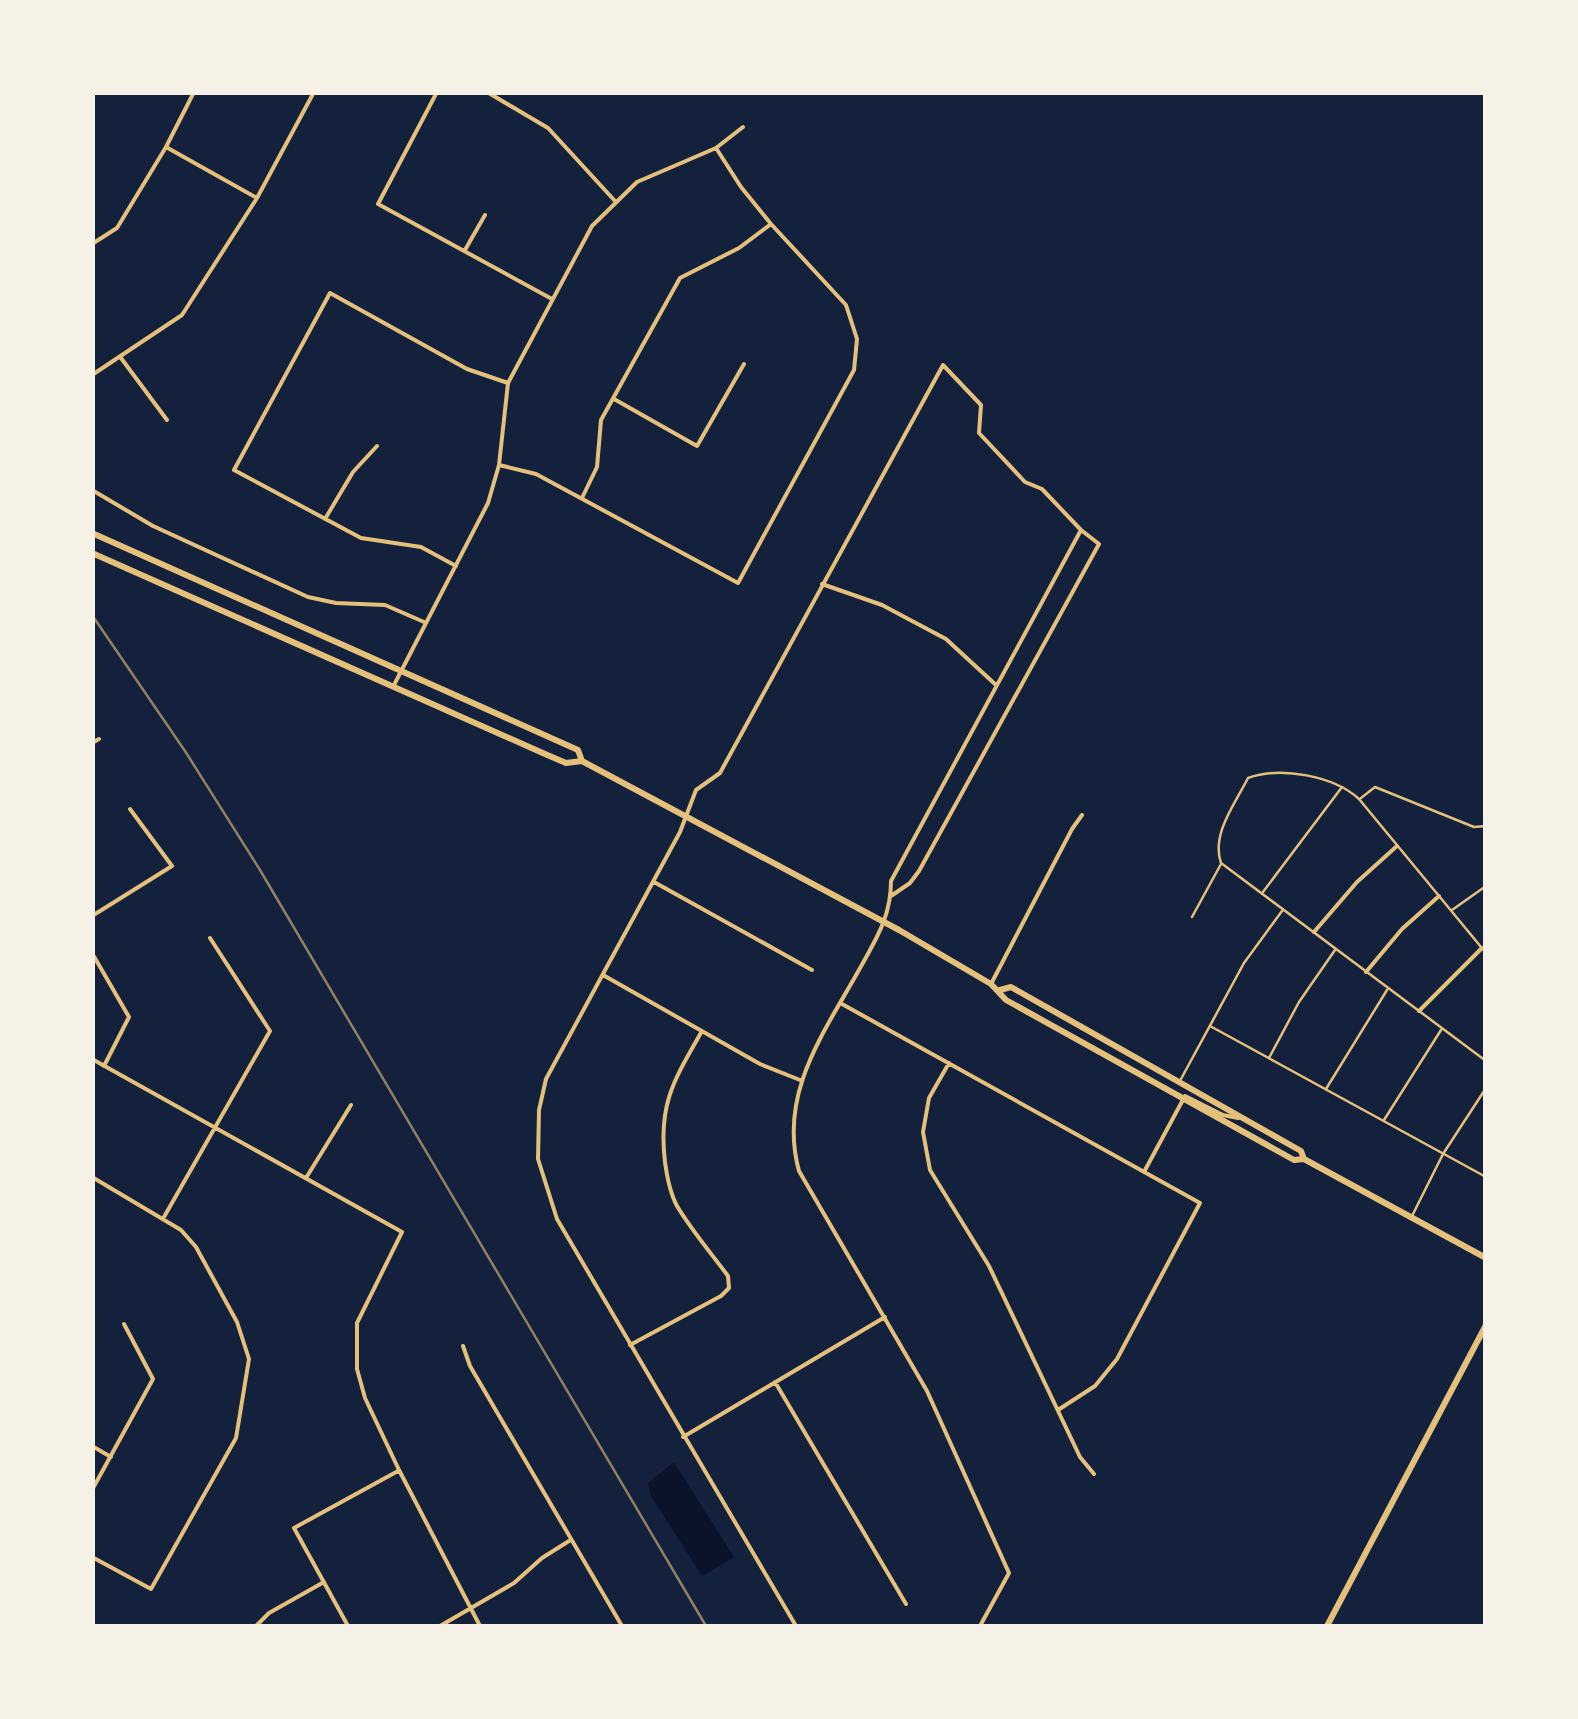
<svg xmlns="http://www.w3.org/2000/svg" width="1578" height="1719" viewBox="0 0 1578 1719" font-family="Rubik,sans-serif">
	<rect width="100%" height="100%" fill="#14213d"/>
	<path fill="#0b132b" d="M674,1462L734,1557L702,1576L651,1496L648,1483Z"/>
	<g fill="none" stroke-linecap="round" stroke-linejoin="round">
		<path stroke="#e5c07b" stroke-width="2.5" d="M1361,798L1375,787L1474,827L1486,826
			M1263,892L1342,787
			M1452,910L1486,886
			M1192,917L1221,864
			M1486,953L1359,799C1334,776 1281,766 1248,778C1235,804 1211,834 1221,863L1486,1061
			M1210,1026L1486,1177
			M1269,1058L1299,1002L1335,950
			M1181,1079L1244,963L1282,911
			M1326,1089L1387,990
			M1384,1120L1441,1030
			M1412,1216L1443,1154L1486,1088"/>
		<path stroke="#e5c07b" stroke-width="4" d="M437,92L378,204L552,299
			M487,92L548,128L615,201
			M166,147L257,198
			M92,244L117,228L166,147L194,92
			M465,250L485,215
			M121,358L167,420
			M92,375L182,315L257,198L314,92
			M614,399L697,446L744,364
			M499,465L536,474L738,583L854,370L857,339L846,305L771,224L741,187L716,148
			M92,490L153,526L308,597L336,603L385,605L424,622
			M582,498L597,467L601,420L680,278L739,248L771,224
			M325,519L353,472L377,446
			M456,566L421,547L361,538L234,470L330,293L467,369L508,383
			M822,584L882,605L946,639L996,685
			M394,685L488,503L499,465L508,383L592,226L637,182L716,148L743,127
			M92,743L99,739
			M654,882L812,970
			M891,896L910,883L919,871L1099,544L1081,530
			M92,916L172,866L130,809
			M1314,932L1357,882L1397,846
			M92,953L129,1017L104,1066
			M1366,972L1402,929L1439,896
			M603,975L760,1064L800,1080
			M991,984L1072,829L1082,815
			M842,1004L1200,1203L1117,1359L1095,1386L1058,1410
			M1419,1011L1482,948
			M92,1059L402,1232L357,1323V1369L365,1398L399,1470L480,1626
			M949,1063L929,1098L923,1132L930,1170L989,1266L1080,1457L1094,1474
			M1144,1172L1185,1096L1223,1115L1238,1118
			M92,1177L181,1230L196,1247L237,1322L249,1359L236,1438L151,1589L92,1557
			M306,1178L351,1105
			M164,1217L270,1031L210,938
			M630,1345L721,1296L729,1288L728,1276C711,1253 692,1231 677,1206C670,1193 667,1177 665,1162C658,1104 674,1080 702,1031
			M463,1346L470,1366L622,1626
			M775,1382L906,1604
			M683,1437L885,1317
			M92,1446L111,1457
			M92,1490L153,1379L124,1324
			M256,1626L269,1613L324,1582
			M348,1626L294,1528L398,1471
			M440,1626L514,1583L542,1558L569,1541
			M796,1626L557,1219L538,1159L539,1110L546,1079L680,832L696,790L720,773L943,365L981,405L979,433L1025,482L1042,489L1081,530L891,881C891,913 879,934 864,961C827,1029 777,1091 799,1171L927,1391L1009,1573L980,1626"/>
		<path stroke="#e5c07b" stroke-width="6" d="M1327,1626L1486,1325"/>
		<path stroke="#e5c07b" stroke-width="6" d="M92,533L578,750L582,761L899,930L991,984L1006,1000L1294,1160L1304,1159L1486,1258
			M92,553L545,754L566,763L582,761
			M1000,990L1011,987L1301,1151L1304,1159"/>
		<path stroke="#918062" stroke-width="2.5" d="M92,615L185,751L260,870L706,1626"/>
	</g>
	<rect width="1578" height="1719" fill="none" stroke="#f6f1e7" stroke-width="190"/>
</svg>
